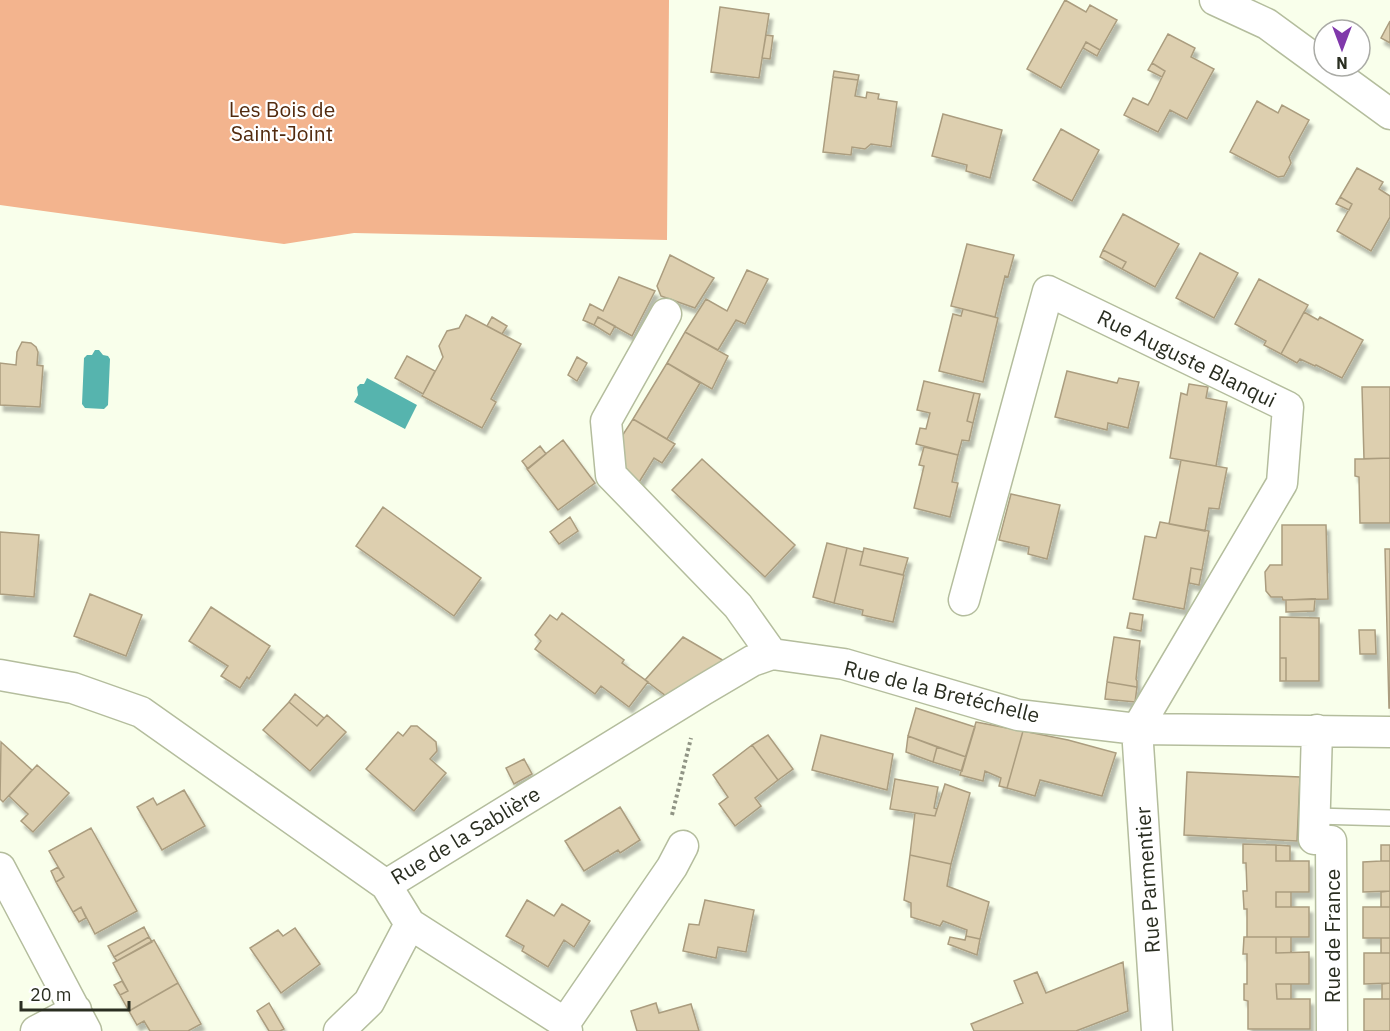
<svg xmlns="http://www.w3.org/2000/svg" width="1390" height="1031" viewBox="0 0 1390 1031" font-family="'IBM Plex Sans',sans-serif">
	<defs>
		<filter id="shadow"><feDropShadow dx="3.5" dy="6" stdDeviation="1.5" flood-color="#0004"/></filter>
	</defs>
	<rect width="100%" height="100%" fill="#f9ffeb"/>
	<path fill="#f3b48e" d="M0,0H669L667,240L354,233L284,244L0,205Z"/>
	<path fill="#56b4ae" d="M95,350H99L103,355L108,356L110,359L108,405L104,409L85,408L82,404L84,358L87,355H92Z
		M367,378L417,405L405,429L354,402L358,395L357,387L360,384H364Z"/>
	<path fill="#ddcfaf" stroke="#ab9d7f" stroke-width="1.5" filter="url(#shadow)" d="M1065,0L1086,12L1090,5L1117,20L1100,50L1086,42L1061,88L1027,69Z
		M720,7L769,14L759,78L711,72Z
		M1390,21V43L1381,38Z
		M1168,34L1195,48L1191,57L1214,69L1187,119L1170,110L1158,132L1124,115L1133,98L1148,105L1151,100L1165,71L1152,63Z
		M766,35L773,36L770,59L762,58Z
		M1086,42L1100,50L1097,56L1083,48Z
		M1152,63L1165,71L1162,77L1148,70Z
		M834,71L859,75L858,80L833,77Z
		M833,77L858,80L855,96L866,98L867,92L879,94L878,99L897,102L891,147L871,144L865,149L852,147L851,155L823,152Z
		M1257,101L1278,113L1282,105L1309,120L1289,157L1291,163L1284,176L1278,177L1230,152Z
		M943,114L1002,130L990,178L966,171L967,165L932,156Z
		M1061,129L1099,150L1072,201L1033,180Z
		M1357,168L1383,182L1379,189L1390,196V217L1371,251L1337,231L1352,204L1340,197Z
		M1340,197L1352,204L1349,210L1336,204Z
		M1123,214L1179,244L1155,287L1122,269L1126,262L1103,250Z
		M967,244L1014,255L1008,277L1005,276L995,317L951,306Z
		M1103,250L1126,262L1122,269L1100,257Z
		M1200,253L1238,273L1214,318L1176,298Z
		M670,255L714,278L695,308L661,296L657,286Z
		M747,270L768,279L745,324L736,320L718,350L685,332L706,299L727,311Z
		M619,277L655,291L632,336L598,317L594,325L583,320L590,304L603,311Z
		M1259,279L1308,305L1281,354L1264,345L1266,341L1235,324Z
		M963,309L998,318L983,382L939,371L953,314L961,316Z
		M1304,312L1318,320L1320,317L1363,340L1342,378L1316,365L1315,366L1300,359L1297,363L1281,354Z
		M466,315L521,344L491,399L496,402L482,428L422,396L443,357L439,346L447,331L459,328Z
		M492,317L507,326L502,334L487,326Z
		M598,317L615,326L610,335L594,325Z
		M685,332L728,356L712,389L667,363Z
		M22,342L31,343L36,347L38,352L37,365L43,366L40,407L0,405V363L16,365L17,352Z
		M407,356L435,371L423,394L395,378Z
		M577,357L587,363L577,381L568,375Z
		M667,363L700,383L667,439L633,419Z
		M1067,371L1117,383L1119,378L1139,382L1128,428L1108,423L1107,430L1055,417Z
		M924,381L974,393L967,421L973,423L969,441L962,440L958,455L916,444L920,428L926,429L930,413L917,410Z
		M1189,384L1208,387L1206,398L1227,402L1216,466L1170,458L1181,393L1187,395Z
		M1362,387H1390V458L1364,459Z
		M974,393L980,394L973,423L967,421Z
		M633,419L675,444L662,463L654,458L636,487L613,450Z
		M563,440L595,483L558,510L527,469Z
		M540,446L546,454L528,469L522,461Z
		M924,447L958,455L952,482L958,483L950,517L914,508L924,466L919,465Z
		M1390,458V523H1360L1359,477L1355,476V459Z
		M702,459L795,545L765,577L672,490Z
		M1181,460L1227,468L1219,509L1209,508L1205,531L1169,524Z
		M1011,494L1060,505L1047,559L1028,554L1029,547L999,540Z
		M383,507L481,578L454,616L356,546Z
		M570,517L578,531L559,544L550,532Z
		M1160,522L1209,531L1202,570L1191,568L1184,609L1133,599L1145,536L1156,538Z
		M1282,525H1326L1328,599L1283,600L1282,597H1271L1266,591L1265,572L1270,565H1282Z
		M0,532L39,535L34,597L0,594Z
		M827,543L847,548L834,603L813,597Z
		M847,548L863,552L860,565L904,575L893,622L862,615L863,610L834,603Z
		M864,548L908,558L903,575L860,565Z
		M1385,549H1390V708H1389Z
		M1191,568L1202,570L1199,585L1189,583Z
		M90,594L142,615L126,656L74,636Z
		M1315,599L1314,611L1286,612V600Z
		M211,607L270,646L249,679L247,677L240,688L221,676L228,666L189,641Z
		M562,613L624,660L622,663L648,682L629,707L601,686L595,694L535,649L541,641L535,635L550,615L557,620Z
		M1130,613L1143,615L1141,631L1127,628Z
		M1280,617L1319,618V681H1286V658H1280Z
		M1359,630H1375L1376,654H1360Z
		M683,637L726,662L670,699L645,680Z
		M1114,637L1140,641L1136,679L1137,681V687L1107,682Z
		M1280,658H1286V681H1280Z
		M1107,682L1137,687L1135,702L1105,699Z
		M295,694L324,718L317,726L289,702Z
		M289,702L317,726L327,715L346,732L310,771L263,730Z
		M916,708L975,727L966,757L908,736Z
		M976,722L1023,731L1007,788L999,786L1001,778L985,771L983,781L960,775Z
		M411,726H417L436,742L437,751L430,759L446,773L414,811L366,769L398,732L403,736Z
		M1023,731L1068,740L1116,753L1102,796L1040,780L1035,796L1007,788Z
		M768,735L793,769L778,780L752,745Z
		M821,735L893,754L887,790L812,770Z
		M908,736L937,747L933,762L906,752Z
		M1,742L32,770L3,802L0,799Z
		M752,745L778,780L755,798L761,806L735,826L719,804L728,797L713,775Z
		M937,747L966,757L962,771L933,762Z
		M524,759L532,774L514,784L506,768Z
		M37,765L69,793L33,832L21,821L28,814L9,796Z
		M1187,772L1300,777L1297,841L1184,835Z
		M895,779L938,787L934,808L937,809L935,816L890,809Z
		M945,784L970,793L951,864L910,855L915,813L935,816Z
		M184,790L205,826L162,850L137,807L153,798L157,805Z
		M620,807L640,840L620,853L618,850L584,871L565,841Z
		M91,828L137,911L95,934L81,907L73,912L56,882L64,877L49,851Z
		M1243,844L1276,845V861H1309V892H1276V907H1309V937H1247V909H1244L1243,891H1247L1246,863H1243Z
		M1276,845L1290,846V861H1276Z
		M1381,845H1390V861H1381Z
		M910,855L951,864L947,886L989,902L980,939L966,936L967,930L943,921L940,926L911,917V903L904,900Z
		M1381,861H1390V891L1363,892V862Z
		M58,867L64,877L56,882L51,871Z
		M1390,891V907H1381V892Z
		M1276,892H1291V907H1276Z
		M527,900L554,916L562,904L590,921L574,947L564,940L548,967L522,951L524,946L506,936Z
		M705,900L754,910L746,952L718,947L716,958L683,951L689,924L699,925Z
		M81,907L86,918L79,922L73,912Z
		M1363,907H1390V938H1363Z
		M144,927L149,937L114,957L108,946Z
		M295,928L320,964L281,993L250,948L278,930L283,936Z
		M966,936L980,939L977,955L948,944L950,937L965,940Z
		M149,937L152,942L117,961L114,957Z
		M1244,937H1276V953L1309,952V984H1276L1277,999H1310V1029H1248V1001L1244,1000V984H1247V954H1243Z
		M1276,937H1291V953H1276Z
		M1381,938H1390V953H1381Z
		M154,940L178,983L129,1011L120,995L128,991L113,963Z
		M1364,953H1390V983L1364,984Z
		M1123,962L1128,1011L1076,1031H974L971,1024L1023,1003L1014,981L1037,972L1046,993Z
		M122,981L128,991L120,995L114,985Z
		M178,983L201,1024L188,1031H150L144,1021L137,1025L129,1011Z
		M1390,983V999H1382V984Z
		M1276,984H1291V999H1277Z
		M1364,999H1390V1031H1364Z
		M269,1003L284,1029L280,1031H269L257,1011Z
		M656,1003L659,1013L691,1004L699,1031H637L631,1011Z"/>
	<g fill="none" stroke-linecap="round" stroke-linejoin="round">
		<g stroke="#b4bd9d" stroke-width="18">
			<path id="lane" d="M1315,816L1390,818"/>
		</g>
		<g stroke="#b4bd9d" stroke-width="33">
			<path id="street" d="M1215,0L1267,24L1390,114
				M666,314L606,421L611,475L738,606L772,654L844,664L1018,715L1137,729L1390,732
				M964,600L1048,291L1288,407L1282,483L1137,729
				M0,675L73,688L141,712L386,885L703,690L752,661L772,654
				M1137,729L1157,1031
				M1314,839L1317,730
				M1331,841L1332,1031
				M0,868L86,1031
				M386,885L410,924L565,1023L567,1031
				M565,1023L672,867L683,846
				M36,1031L76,1010
				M339,1031L369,1002L410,924"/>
		</g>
		<path stroke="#909484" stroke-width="4" stroke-dasharray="3 3" stroke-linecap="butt" d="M672,815L691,738"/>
		<use href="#lane" stroke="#fff" stroke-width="15"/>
		<use href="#street" stroke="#fff" stroke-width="30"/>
	</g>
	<g text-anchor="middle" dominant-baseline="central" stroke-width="4.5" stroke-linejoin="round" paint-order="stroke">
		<g font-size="21" fill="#522a0e" stroke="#fff">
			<text x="282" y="109">Les Bois de<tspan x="282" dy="24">Saint-Joint</tspan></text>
		</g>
		<g font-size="21" fill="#2a2e21" stroke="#fff">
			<text transform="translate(1187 358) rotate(26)">Rue Auguste Blanqui</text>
			<text transform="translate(942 691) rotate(14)">Rue de la Bretéchelle</text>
			<text transform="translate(465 835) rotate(-31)">Rue de la Sablière</text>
			<text transform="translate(1147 880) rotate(-94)">Rue Parmentier</text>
			<text transform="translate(1332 936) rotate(-90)">Rue de France</text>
		</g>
	</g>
	<g transform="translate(1342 48) rotate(180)"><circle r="28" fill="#ffffff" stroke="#aaaba6" stroke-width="1.5"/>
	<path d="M0-4.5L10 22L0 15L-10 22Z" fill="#8038ab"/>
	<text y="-9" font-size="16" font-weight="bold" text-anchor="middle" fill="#2a2e21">N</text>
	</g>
	<path d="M21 1001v9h108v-9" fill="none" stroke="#2a2e21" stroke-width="3"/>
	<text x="30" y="1001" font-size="18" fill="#2a2e21" stroke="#ffffff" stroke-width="4.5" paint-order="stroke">20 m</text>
</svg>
